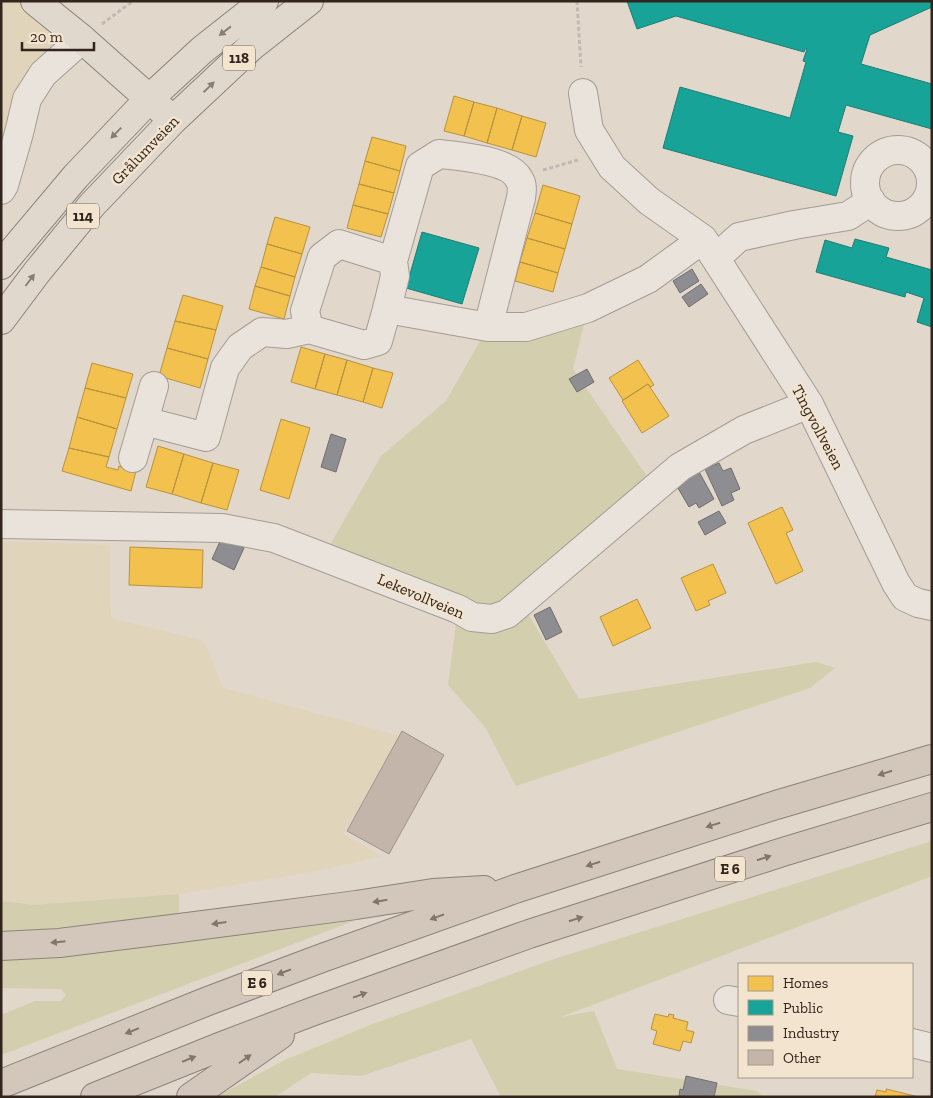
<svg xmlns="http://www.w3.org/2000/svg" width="933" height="1098" viewBox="0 0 933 1098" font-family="'Zilla Slab',serif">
	<rect width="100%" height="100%" fill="#e1d7ca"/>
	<path fill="#e0d4bb" d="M1,1H35L82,39L43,74L1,190Z
		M1,541L110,545L111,618L204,641L223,688L400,736L343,834L381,856L322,870L179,894L34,905L1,901Z"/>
	<path fill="#d3cead" d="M588,308L573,369L655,488L521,602L579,699L816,662L835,668L810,688L516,786L485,727L448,685L458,609L323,557L381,456L446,401L488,327Z
		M932,841V876L561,1017L594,1011L617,1069L757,1091L763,1097H501L471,1039L361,1076L311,1073L275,1097H216L285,1060L370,1025L554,959Z
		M179,894V914L18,932L1,931V901L34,905Z
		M358,912L359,919L1,1055V1015L35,1001H61L66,995L61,989L1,988V956Z"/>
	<path fill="#f2c14e" stroke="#b8923f" d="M454,96L474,102L464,136L444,131Z
		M474,102L497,108L487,143L464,136Z
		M497,108L522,116L512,150L487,143Z
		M522,116L546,123L536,157L512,150Z
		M372,137L406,146L400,171L365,161Z
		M365,161L400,171L394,193L359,184Z
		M359,184L394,193L388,214L353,205Z
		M543,185L580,196L572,224L535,213Z
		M353,205L388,214L381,237L347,228Z
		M535,213L572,224L565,249L527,238Z
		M275,217L310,227L302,254L267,244Z
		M527,238L565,249L558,273L520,262Z
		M267,244L302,254L295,277L261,267Z
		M520,262L558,273L553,292L515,281Z
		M261,267L295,277L290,296L255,286Z
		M255,286L290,296L284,319L249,309Z
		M183,295L223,306L216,330L175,321Z
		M175,321L216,330L208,359L167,348Z
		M301,347L325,354L315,389L291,382Z
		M167,348L208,359L200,388L159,376Z
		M325,354L347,360L337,395L315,389Z
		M347,360L373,368L363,402L337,395Z
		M638,360L654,385L650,387L648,384L623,400L609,378Z
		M92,363L133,374L126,398L85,388Z
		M373,368L393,373L382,408L363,402Z
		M648,384L669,416L642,433L622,401Z
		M85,388L126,398L117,429L77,417Z
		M77,417L117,429L109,457L69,448Z
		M281,419L310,428L289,499L260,490Z
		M158,446L184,454L172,494L146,487Z
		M69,448L109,457L106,467L118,470L119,466L136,471L131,491L62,471Z
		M184,454L213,463L201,503L172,494Z
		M213,463L239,470L227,510L201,503Z
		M782,507L793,530L786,533L803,571L776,584L748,523Z
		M130,547L203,550L202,588L129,585Z
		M713,564L726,593L708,601L710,605L696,611L681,578Z
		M637,599L651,628L613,646L600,617Z
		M655,1014L668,1017L669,1014L674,1015L673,1018L688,1022L686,1030L694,1032L691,1043L683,1041L680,1051L653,1044L657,1031L651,1029Z
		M886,1089L919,1097H875L877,1090L886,1092Z"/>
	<path fill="#17a398" stroke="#1f7d73" d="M627,1H932V7L870,35L861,64L932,84V129L846,105L838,132L853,136L836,196L663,148L680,87L790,118L806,62L803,61L807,49H805L804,52L676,16L637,29Z
		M422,232L479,248L462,304L406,288Z
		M855,239L889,248L886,257L932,270V327L917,322L924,298L906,292L905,297L816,272L825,240L852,248Z"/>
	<path fill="#8d8d92" stroke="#726e6f" d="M692,269L699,281L680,293L673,281Z
		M701,284L708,294L689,307L682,297Z
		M587,369L594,382L577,392L569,379Z
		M331,434L346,439L336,472L321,467Z
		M719,463L723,471L731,468L740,489L731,493L734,500L722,506L705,469Z
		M698,470L714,499L699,508L696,503L689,507L675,483Z
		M719,511L726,523L705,535L698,522Z
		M222,537L244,548L234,570L212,559Z
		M550,607L562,632L546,640L534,615Z
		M686,1076L717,1083L714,1097L705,1096V1097L679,1096L680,1089L683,1090Z"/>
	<path fill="#c4b5ab" stroke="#a0938a" d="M402,731L444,755L389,854L347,831Z"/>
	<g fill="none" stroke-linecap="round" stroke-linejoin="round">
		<g stroke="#a59c94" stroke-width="30">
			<path id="minor" d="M583,93L589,130L612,167L649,201L703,239L809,404L896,583L905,597L918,603L932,606
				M865 183a33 33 0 1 1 66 0a33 33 0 1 1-66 0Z
				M1,190L4,185L19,133L27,99L43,74L82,39
				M716,258L739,237L794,225L848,216L871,201
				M393,261L420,166L439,154C458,156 510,160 519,179C523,185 522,191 521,198L488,327
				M387,309L378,341L364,345L309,329L305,311L322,257L339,244L393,261L395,276L387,309L488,327H526L588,308L648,279L703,239
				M144,421L206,437L225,368L240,347L262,332L287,334L309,329
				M133,458L154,386
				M1,524L222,528L274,538L458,609L472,617L492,619L507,614L680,467L744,430L809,404
				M728,1000L739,1002
				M912,1043L932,1048"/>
		</g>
		<g stroke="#8b827a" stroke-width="30">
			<path id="major" d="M35,1L82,39L163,111
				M1,265L76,176L150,98L202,50L264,1
				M1,320L37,272L92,205L173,120L252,46L309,1"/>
		</g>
		<g stroke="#8b827a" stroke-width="30">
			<path id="highway" d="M1,946L59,943L172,929L356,905L433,893L484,890
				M1,1084L208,1001L322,958L515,889L776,805L932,759
				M95,1097L222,1046L314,1011L529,934L786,851L932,807
				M191,1097L280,1035"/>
		</g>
		<path stroke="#c1bab3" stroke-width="3" stroke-dasharray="4 2.5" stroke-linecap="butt" d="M577,1L581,67
			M102,24L133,1
			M543,170L578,160"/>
		<use href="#minor" stroke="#e9e3db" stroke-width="28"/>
		<use href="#major" stroke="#e0d8cd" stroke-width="28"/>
		<use href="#highway" stroke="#d3c7bb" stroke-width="28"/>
	</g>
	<defs><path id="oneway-solid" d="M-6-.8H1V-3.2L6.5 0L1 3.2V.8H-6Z" transform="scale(1.25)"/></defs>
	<g fill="#897e75">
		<use href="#oneway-solid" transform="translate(225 31) rotate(142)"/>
		<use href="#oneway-solid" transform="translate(209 87) rotate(-44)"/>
		<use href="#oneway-solid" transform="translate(116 133) rotate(134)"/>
		<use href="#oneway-solid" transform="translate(30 280) rotate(-53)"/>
	</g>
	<g fill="#82766c">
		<use href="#oneway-solid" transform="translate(885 773) rotate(163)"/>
		<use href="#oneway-solid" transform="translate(713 825) rotate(162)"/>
		<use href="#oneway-solid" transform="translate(764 858) rotate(-18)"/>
		<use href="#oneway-solid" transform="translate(593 864) rotate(162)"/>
		<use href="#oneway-solid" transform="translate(380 901) rotate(171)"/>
		<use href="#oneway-solid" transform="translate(437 917) rotate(160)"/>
		<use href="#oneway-solid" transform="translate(576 919) rotate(-18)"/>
		<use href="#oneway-solid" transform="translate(219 923) rotate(172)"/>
		<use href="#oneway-solid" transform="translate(58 942) rotate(174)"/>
		<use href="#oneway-solid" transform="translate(284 972) rotate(159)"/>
		<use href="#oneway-solid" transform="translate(360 995) rotate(-20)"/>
		<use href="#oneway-solid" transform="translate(132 1031) rotate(158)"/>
		<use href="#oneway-solid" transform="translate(189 1059) rotate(-22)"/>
		<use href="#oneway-solid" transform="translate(245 1059) rotate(-35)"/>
	</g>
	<g text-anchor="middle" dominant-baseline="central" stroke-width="5" stroke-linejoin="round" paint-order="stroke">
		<g fill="#f2e4cf" stroke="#6c5e52" stroke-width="1">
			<rect x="223" y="45.5" width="32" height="25" rx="4"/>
			<rect x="67" y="203.5" width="32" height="25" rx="4"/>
			<rect x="715" y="856.5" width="30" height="25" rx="4"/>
			<rect x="242" y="970.5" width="30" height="25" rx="4"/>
		</g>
		<g font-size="15" font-weight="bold" fill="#32251d">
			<text x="239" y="58">118</text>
			<text x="83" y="216">114</text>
			<text x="730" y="869">E 6</text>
			<text x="257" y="983">E 6</text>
		</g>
		<g font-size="16" fill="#32251d" stroke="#f2e4cf">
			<text transform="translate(145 150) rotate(-46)">Grålumveien</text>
			<text transform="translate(818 427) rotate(62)">Tingvollveien</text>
			<text transform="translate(421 596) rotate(23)">Lekevollveien</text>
		</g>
	</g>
	<rect width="933" height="1098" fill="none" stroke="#32251d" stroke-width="5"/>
	<rect x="738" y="963" width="175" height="115" fill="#f2e4cf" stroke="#a59888"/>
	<rect x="748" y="976" width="25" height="15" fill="#f2c14e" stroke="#a59888"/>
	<text x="783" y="988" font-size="15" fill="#32251d">Homes</text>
	<rect x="748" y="1000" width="25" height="15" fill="#17a398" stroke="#a59888"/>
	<text x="783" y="1013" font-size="15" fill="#32251d">Public</text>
	<rect x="748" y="1026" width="25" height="15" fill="#8d8d92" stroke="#a59888"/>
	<text x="783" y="1038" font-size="15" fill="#32251d">Industry</text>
	<rect x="748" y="1050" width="25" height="15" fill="#c4b5ab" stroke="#a59888"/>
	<text x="783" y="1063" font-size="15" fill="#32251d">Other</text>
	<path d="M22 42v8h72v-8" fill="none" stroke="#32251d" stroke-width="2.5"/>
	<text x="30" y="42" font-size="15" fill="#32251d" stroke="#f2e4cf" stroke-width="4" paint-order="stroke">20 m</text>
</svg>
